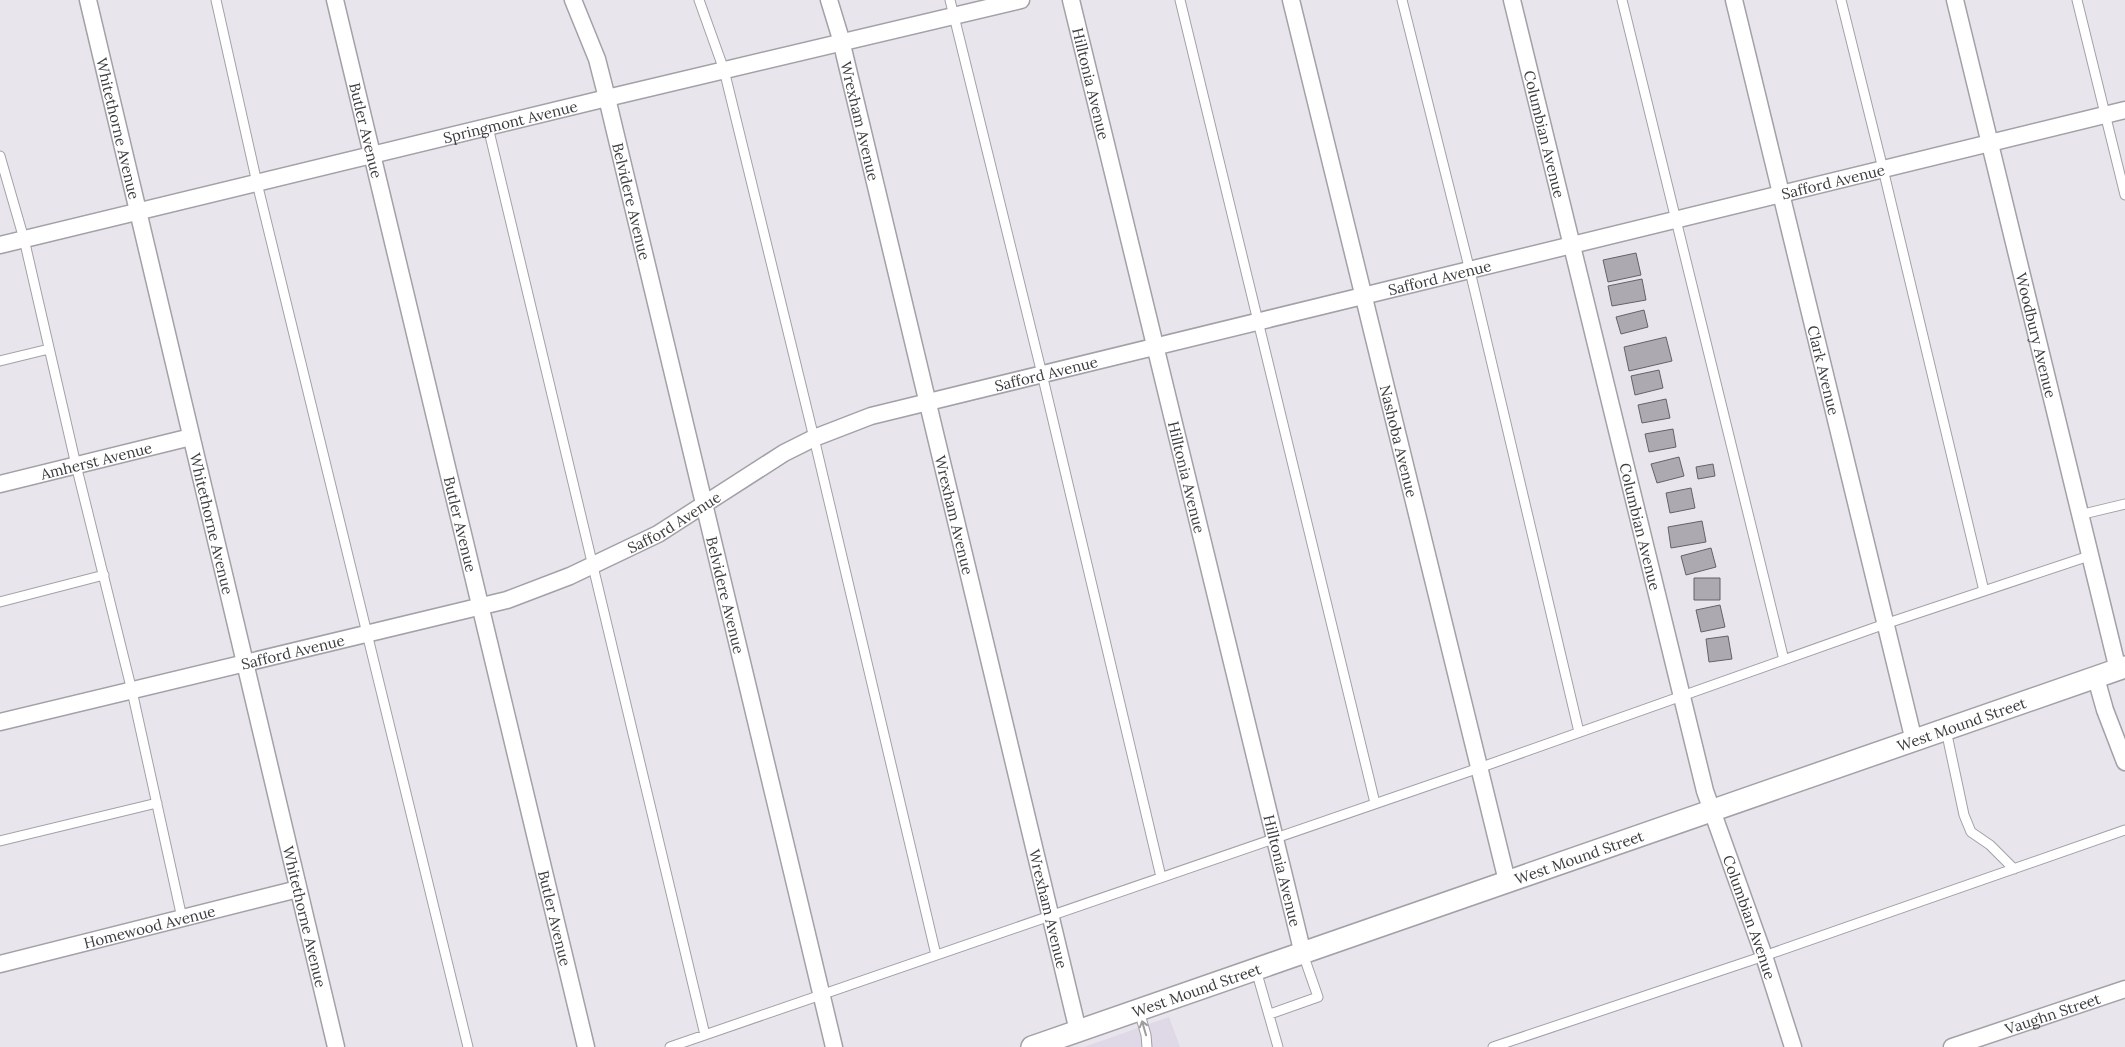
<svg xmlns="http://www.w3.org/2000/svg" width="2125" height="1047" viewBox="0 0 2125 1047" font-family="Lora,serif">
	<rect width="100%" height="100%" fill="#e9e5ed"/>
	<path fill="#dfd8e6" d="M1169,1017L1180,1047H1084Z"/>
	<path fill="#aca9b0" stroke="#646167" d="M1636,253L1641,275L1608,282L1603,260Z
		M1642,279L1646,300L1612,306L1608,286Z
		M1644,310L1648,327L1621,334L1616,317Z
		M1666,337L1672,361L1629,371L1624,347Z
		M1659,370L1663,388L1635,395L1631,376Z
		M1666,399L1670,418L1642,423L1638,405Z
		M1673,429L1676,447L1649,452L1645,434Z
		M1679,457L1684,476L1657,483L1651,464Z
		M1713,464L1715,476L1698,479L1696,467Z
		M1691,488L1695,508L1670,513L1666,493Z
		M1702,521L1706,542L1671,548L1668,527Z
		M1711,548L1716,567L1686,575L1681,556Z
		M1694,578H1720V600H1694Z
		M1720,605L1725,627L1701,632L1696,610Z
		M1728,636L1732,659L1709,662L1706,639Z"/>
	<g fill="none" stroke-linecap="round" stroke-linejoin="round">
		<g stroke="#a4a0a7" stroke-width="11">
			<path id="service" d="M216,0L257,183L468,1047
				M699,0L724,70L814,438L936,955
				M950,0L1042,374L1161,877
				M1180,0L1375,803
				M1402,0L1470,271L1579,732
				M1622,0L1784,660
				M1841,0L1883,169L1984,591
				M2077,0L2125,195
				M488,127L705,1035
				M0,156L24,239L76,465L132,691L182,918
				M0,361L49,349
				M2079,515L2125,504
				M0,602L104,575
				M1946,730L1964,815L1971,832L1990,845L2014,869
				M0,841L157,803
				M1256,970L1278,1047
				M1139,1011L1146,1035L1147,1047
				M1270,1014L1318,997L1303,954
				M670,1047L1479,768L1885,624L2089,556
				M1493,1047L1764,956L2125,830"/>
		</g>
		<g stroke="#a4a0a7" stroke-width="19">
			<g id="minor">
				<path id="s1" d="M88,0L336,1047"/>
				<path id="s2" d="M335,0L586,1047"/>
				<path id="s3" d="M573,0L597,59L607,98L834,1047"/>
				<path id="s4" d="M829,0L840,36L1078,1031"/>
				<path id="s5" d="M1071,0L1303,954"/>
				<path id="s6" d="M1291,0L1507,881"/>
				<path id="s7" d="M1512,0L1705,791L1764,956L1793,1047"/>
				<path id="s8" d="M1734,0L1914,741"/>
				<path id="s9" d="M1955,0L2118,670"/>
				<path id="s10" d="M0,245L607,98L1021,0"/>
				<path id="s11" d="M0,484L191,437"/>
				<path d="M2096,678L2105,710L2125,762"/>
				<path id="s12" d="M0,722L507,600L570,576L658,534L784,453L814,438L871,416L2125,110"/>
				<path id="s13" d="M0,964L298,889"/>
				<path id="s14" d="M1952,1047L2125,989"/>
			</g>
		</g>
		<g stroke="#a4a0a7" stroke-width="24">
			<g id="tertiary">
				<path id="s15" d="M1032,1047L2125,667"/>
			</g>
		</g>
		<use href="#service" stroke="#fff" stroke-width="9"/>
		<use href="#minor" stroke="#fff" stroke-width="16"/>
		<use href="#tertiary" stroke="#fff" stroke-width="21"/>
	</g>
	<defs><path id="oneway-shaft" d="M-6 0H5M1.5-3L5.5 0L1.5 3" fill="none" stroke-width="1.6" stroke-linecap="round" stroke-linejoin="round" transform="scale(1.25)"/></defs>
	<use stroke="#9e9d9e" href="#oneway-shaft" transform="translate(1144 1028) rotate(-106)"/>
	<g text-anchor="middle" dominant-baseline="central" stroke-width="4" stroke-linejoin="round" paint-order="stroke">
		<g font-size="15" fill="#3c3b3e" stroke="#e9e5ed">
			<text stroke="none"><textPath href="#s5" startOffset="86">Hilltonia Avenue</textPath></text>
			<text stroke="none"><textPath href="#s10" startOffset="525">Springmont Avenue</textPath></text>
			<text stroke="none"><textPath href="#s4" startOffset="125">Wrexham Avenue</textPath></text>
			<text stroke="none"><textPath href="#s1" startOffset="132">Whitethorne Avenue</textPath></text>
			<text stroke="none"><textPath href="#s2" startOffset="134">Butler Avenue</textPath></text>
			<text stroke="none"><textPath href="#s7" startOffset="138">Columbian Avenue</textPath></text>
			<text stroke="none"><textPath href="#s12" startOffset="1921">Safford Avenue</textPath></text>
			<text stroke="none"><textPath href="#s3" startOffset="210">Belvidere Avenue</textPath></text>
			<text stroke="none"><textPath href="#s12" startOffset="1516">Safford Avenue</textPath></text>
			<text stroke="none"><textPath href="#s9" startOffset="345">Woodbury Avenue</textPath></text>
			<text stroke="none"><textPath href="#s8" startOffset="381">Clark Avenue</textPath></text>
			<text stroke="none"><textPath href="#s12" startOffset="1111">Safford Avenue</textPath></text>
			<text stroke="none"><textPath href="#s6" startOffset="454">Nashoba Avenue</textPath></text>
			<text stroke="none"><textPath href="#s11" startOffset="99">Amherst Avenue</textPath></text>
			<text stroke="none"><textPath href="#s5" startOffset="491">Hilltonia Avenue</textPath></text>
			<text stroke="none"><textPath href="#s4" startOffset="530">Wrexham Avenue</textPath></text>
			<text stroke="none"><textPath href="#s12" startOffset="706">Safford Avenue</textPath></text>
			<text stroke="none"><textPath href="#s1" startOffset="538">Whitethorne Avenue</textPath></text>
			<text stroke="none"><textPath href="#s2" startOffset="539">Butler Avenue</textPath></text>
			<text stroke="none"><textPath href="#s7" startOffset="542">Columbian Avenue</textPath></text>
			<text stroke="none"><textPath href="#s3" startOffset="615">Belvidere Avenue</textPath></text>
			<text stroke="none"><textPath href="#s12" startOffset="301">Safford Avenue</textPath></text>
			<text stroke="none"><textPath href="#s15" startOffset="984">West Mound Street</textPath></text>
			<text stroke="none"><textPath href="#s15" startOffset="579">West Mound Street</textPath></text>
			<text stroke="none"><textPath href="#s5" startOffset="896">Hilltonia Avenue</textPath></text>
			<text stroke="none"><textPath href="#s4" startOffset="935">Wrexham Avenue</textPath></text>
			<text stroke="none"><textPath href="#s2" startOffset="944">Butler Avenue</textPath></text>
			<text stroke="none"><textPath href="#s7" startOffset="948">Columbian Avenue</textPath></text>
			<text stroke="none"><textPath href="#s1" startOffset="942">Whitethorne Avenue</textPath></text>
			<text stroke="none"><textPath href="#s13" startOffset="154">Homewood Avenue</textPath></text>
			<text stroke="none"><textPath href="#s15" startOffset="174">West Mound Street</textPath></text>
			<text stroke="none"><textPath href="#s14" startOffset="106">Vaughn Street</textPath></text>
		</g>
	</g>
</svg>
